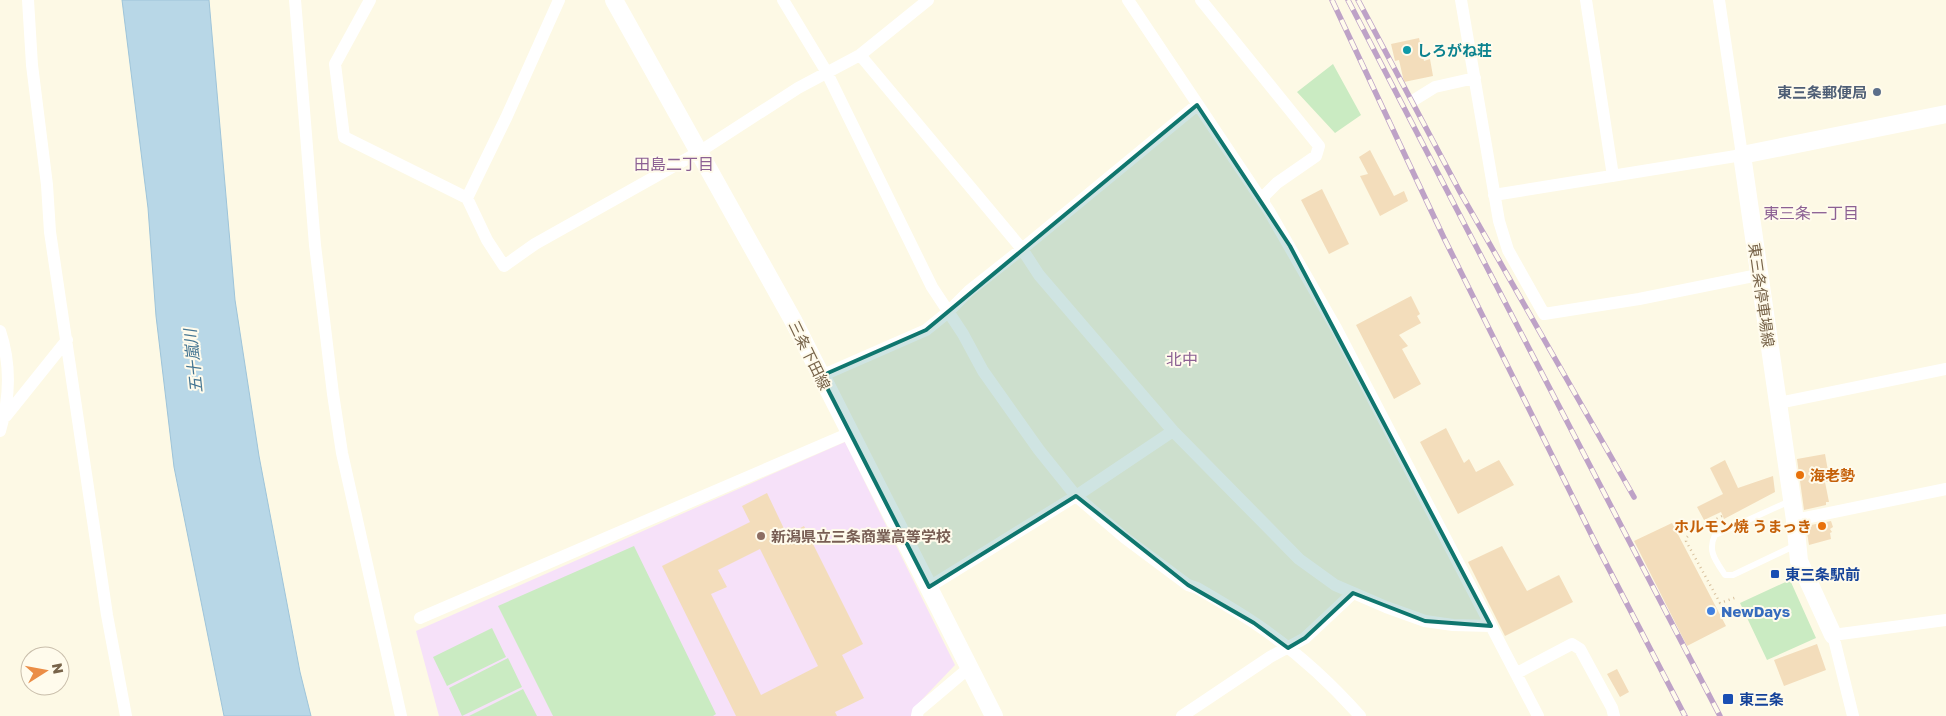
<svg xmlns="http://www.w3.org/2000/svg" width="1946" height="716" viewBox="0 0 1946 716" font-family="'Golos Text','Noto Sans JP',sans-serif">
	<rect width="100%" height="100%" fill="#fdf9e5"/>
	<path fill="#f6e1f9" d="M845,442L955,665L913,709L911,716H439L416,631Z"/>
	<path fill="#caebc2" d="M1333,64L1361,115L1335,133L1297,92Z
		M634,546L716,714L713,716H553L498,606Z
		M1790,580L1816,638L1767,660L1740,603Z
		M492,628L506,657L447,686L433,657Z
		M508,658L522,687L462,716L449,688Z
		M523,689L537,716H469Z"/>
	<path fill="#b8d7e7" stroke="#9ec4d9" d="M122,0H209L235,300L259,456L300,672L311,716H224L174,467L156,316L148,208Z"/>
	<path fill="#f3ddbb" fill-rule="evenodd" d="M1419,38L1424,61L1430,59L1433,76L1404,82L1399,60L1395,61L1391,44Z
		M1370,150L1394,196L1404,191L1408,201L1380,216L1360,176L1368,174L1359,157Z
		M1322,189L1349,244L1329,254L1301,200Z
		M1411,296L1420,314L1417,316L1421,323L1399,335L1408,346L1402,349L1421,384L1394,399L1356,325Z
		M1446,428L1464,463L1469,459L1476,472L1499,460L1514,485L1458,514L1420,442Z
		M1825,454L1830,482H1825L1829,502H1826V505L1804,510L1797,459Z
		M1725,460L1738,488L1773,476L1775,492L1724,519L1721,512L1704,520L1697,507L1723,494L1710,468Z
		M767,493L787,535L804,526L863,644L842,655L864,698L835,712L837,716H736L662,566L750,522L742,506ZM760,549L818,666L761,695L711,594L727,587L718,570Z
		M1831,521L1833,527L1830,529L1832,532L1830,533L1831,539L1809,545L1806,526Z
		M1672,523L1726,626L1687,646L1634,541Z
		M1502,546L1527,591L1559,575L1573,602L1505,636L1468,562Z
		M1817,644L1826,670L1784,686L1774,660Z
		M1617,669L1629,692L1620,697L1607,674Z"/>
	<g fill="none" stroke-linecap="round" stroke-linejoin="round">
		<path stroke="#d8c19e" stroke-width="2.5" stroke-dasharray="1 4" stroke-linecap="butt" d="M1722,516L1691,533L1687,537L1686,541L1720,603L1737,597"/>
		<path stroke="#fff" stroke-width="6" d="M1790,501L1715,535C1707,551 1716,561 1725,575H1733L1796,545"/>
		<path stroke="#fff" stroke-width="12" d="M28,0L32,65L47,185L50,232L107,615L126,716
			M295,0L315,245L333,394L342,453L401,716
			M370,0L335,64L344,137L467,198
			M559,0L506,118L467,198L487,240L504,266L535,244L699,152L798,88L860,55L928,0
			M783,0L826,71L932,287L963,334L983,371L1039,450L1076,496L1125,538L1188,585L1197,588C1216,599 1235,610 1253,622C1292,648 1329,681 1360,716
			M1128,0L1269,211L1336,328L1538,716
			M1201,0L1319,146L1316,156L1277,183L1264,196V203
			M1461,0L1499,221L1508,250L1544,314L1639,299L1758,275
			M1586,0L1613,176
			M860,55L1022,249L1039,275L1173,431L1299,559L1335,585L1386,607L1425,621L1453,625L1491,626
			M1414,100L1435,87L1475,78
			M1494,195L1742,155L1719,0
			M0,331C11,364 10,398 0,431
			M821,376L926,330L947,313L969,291L1022,249L1197,105
			M1778,403L1946,369
			M6,416L67,340
			M1795,520L1946,489
			M929,587L1076,496L1173,431
			M420,618L850,433
			M1517,673L1572,644L1580,649L1612,708L1614,716
			M917,716L918,711L970,667
			M1182,716L1270,657L1305,638L1353,593
			M1853,716L1833,635L1946,620"/>
		<path stroke="#fff" stroke-width="18" d="M614,0L794,322L994,716
			M1833,635L1799,561L1795,520L1742,155L1946,114"/>
		<g stroke="#bea2c7" stroke-width="5.5">
			<path id="rail" d="M1332,0L1444,238L1597,546L1685,716
				M1348,0L1720,716
				M1358,0L1460,192L1634,497"/>
		</g>
		<use href="#rail" stroke="#fffbec" stroke-width="4" stroke-dasharray="11" stroke-linecap="butt"/>
	</g>
	<path fill="#0f766e" fill-opacity="0.2" stroke="#0f766e" stroke-width="4" stroke-linejoin="round" d="M1197,105L1290,246L1491,626L1425,621L1353,593L1305,638L1288,648L1254,623L1188,585L1076,496L929,587L821,376L926,330Z"/>
	<circle fill="#0f9aa8" stroke="#fffbec" stroke-width="2" cx="1407" cy="50" r="5"/>
	<circle fill="#5c6f8a" stroke="#fffbec" stroke-width="2" cx="1877" cy="92" r="5"/>
	<g fill="#e8710a" stroke="#fffbec" stroke-width="2">
		<circle cx="1800" cy="475" r="5"/>
		<circle cx="1822" cy="526" r="5"/>
	</g>
	<circle fill="#8d6e63" stroke="#fffbec" stroke-width="2" cx="761" cy="536" r="5"/>
	<g fill="#1a4fb4" stroke="#fffbec" stroke-width="2">
		<rect x="1770" y="569" width="10" height="10" rx="2.5"/>
		<rect x="1722" y="693" width="12" height="12" rx="2.5"/>
	</g>
	<circle fill="#3f7fe0" stroke="#fffbec" stroke-width="2" cx="1711" cy="611" r="5"/>
	<g text-anchor="middle" dominant-baseline="central" stroke-width="4" stroke-linejoin="round" paint-order="stroke">
		<g font-size="15" font-weight="bold" fill="#0d838f" stroke="#fffbec" text-anchor="start">
			<text x="1417" y="50">しろがね荘</text>
		</g>
		<g font-size="15" font-weight="bold" fill="#4e5e75" stroke="#fffbec" text-anchor="end">
			<text x="1867" y="92">東三条郵便局</text>
		</g>
		<g font-size="15" fill="#776349" stroke="#fffbec">
			<text transform="translate(1762 295) rotate(82)">東三条停車場線</text>
			<text transform="translate(810 355) rotate(64)">三条下田線</text>
		</g>
		<g font-size="15" font-weight="bold" fill="#c56008" stroke="#fffbec" text-anchor="start">
			<text x="1810" y="475">海老勢</text>
			<text x="1812" y="526" text-anchor="end">ホルモン焼 うまっき</text>
		</g>
		<g font-size="15" font-weight="bold" fill="#785e54" stroke="#fffbec" text-anchor="start">
			<text x="771" y="536">新潟県立三条商業高等学校</text>
		</g>
		<g font-size="15" font-weight="bold" fill="#164399" stroke="#fffbec" text-anchor="start">
			<text x="1785" y="574">東三条駅前</text>
			<text x="1739" y="699">東三条</text>
		</g>
		<g font-size="15" font-weight="bold" fill="#366cbe" stroke="#fffbec" text-anchor="start">
			<text x="1721" y="611">NewDays</text>
		</g>
		<g font-size="16" fill="#8c6093" stroke="#fffbec">
			<text x="674" y="164">田島二丁目</text>
			<text x="1811" y="213">東三条一丁目</text>
			<text x="1182" y="359">北中</text>
		</g>
		<g font-size="16" font-style="italic" fill="#447592" stroke="#fffbec">
			<text transform="translate(193 361) rotate(-96)">五十嵐川</text>
		</g>
	</g>
	<g transform="translate(45 671) rotate(79)"><circle r="24" fill="#fffbec" stroke="#c9beab"/>
	<path d="M0-4L9 19L0 12L-9 19Z" fill="#eb8d46"/>
	<text y="-8" font-size="14" font-weight="bold" text-anchor="middle" fill="#776349">N</text>
	</g>
</svg>
